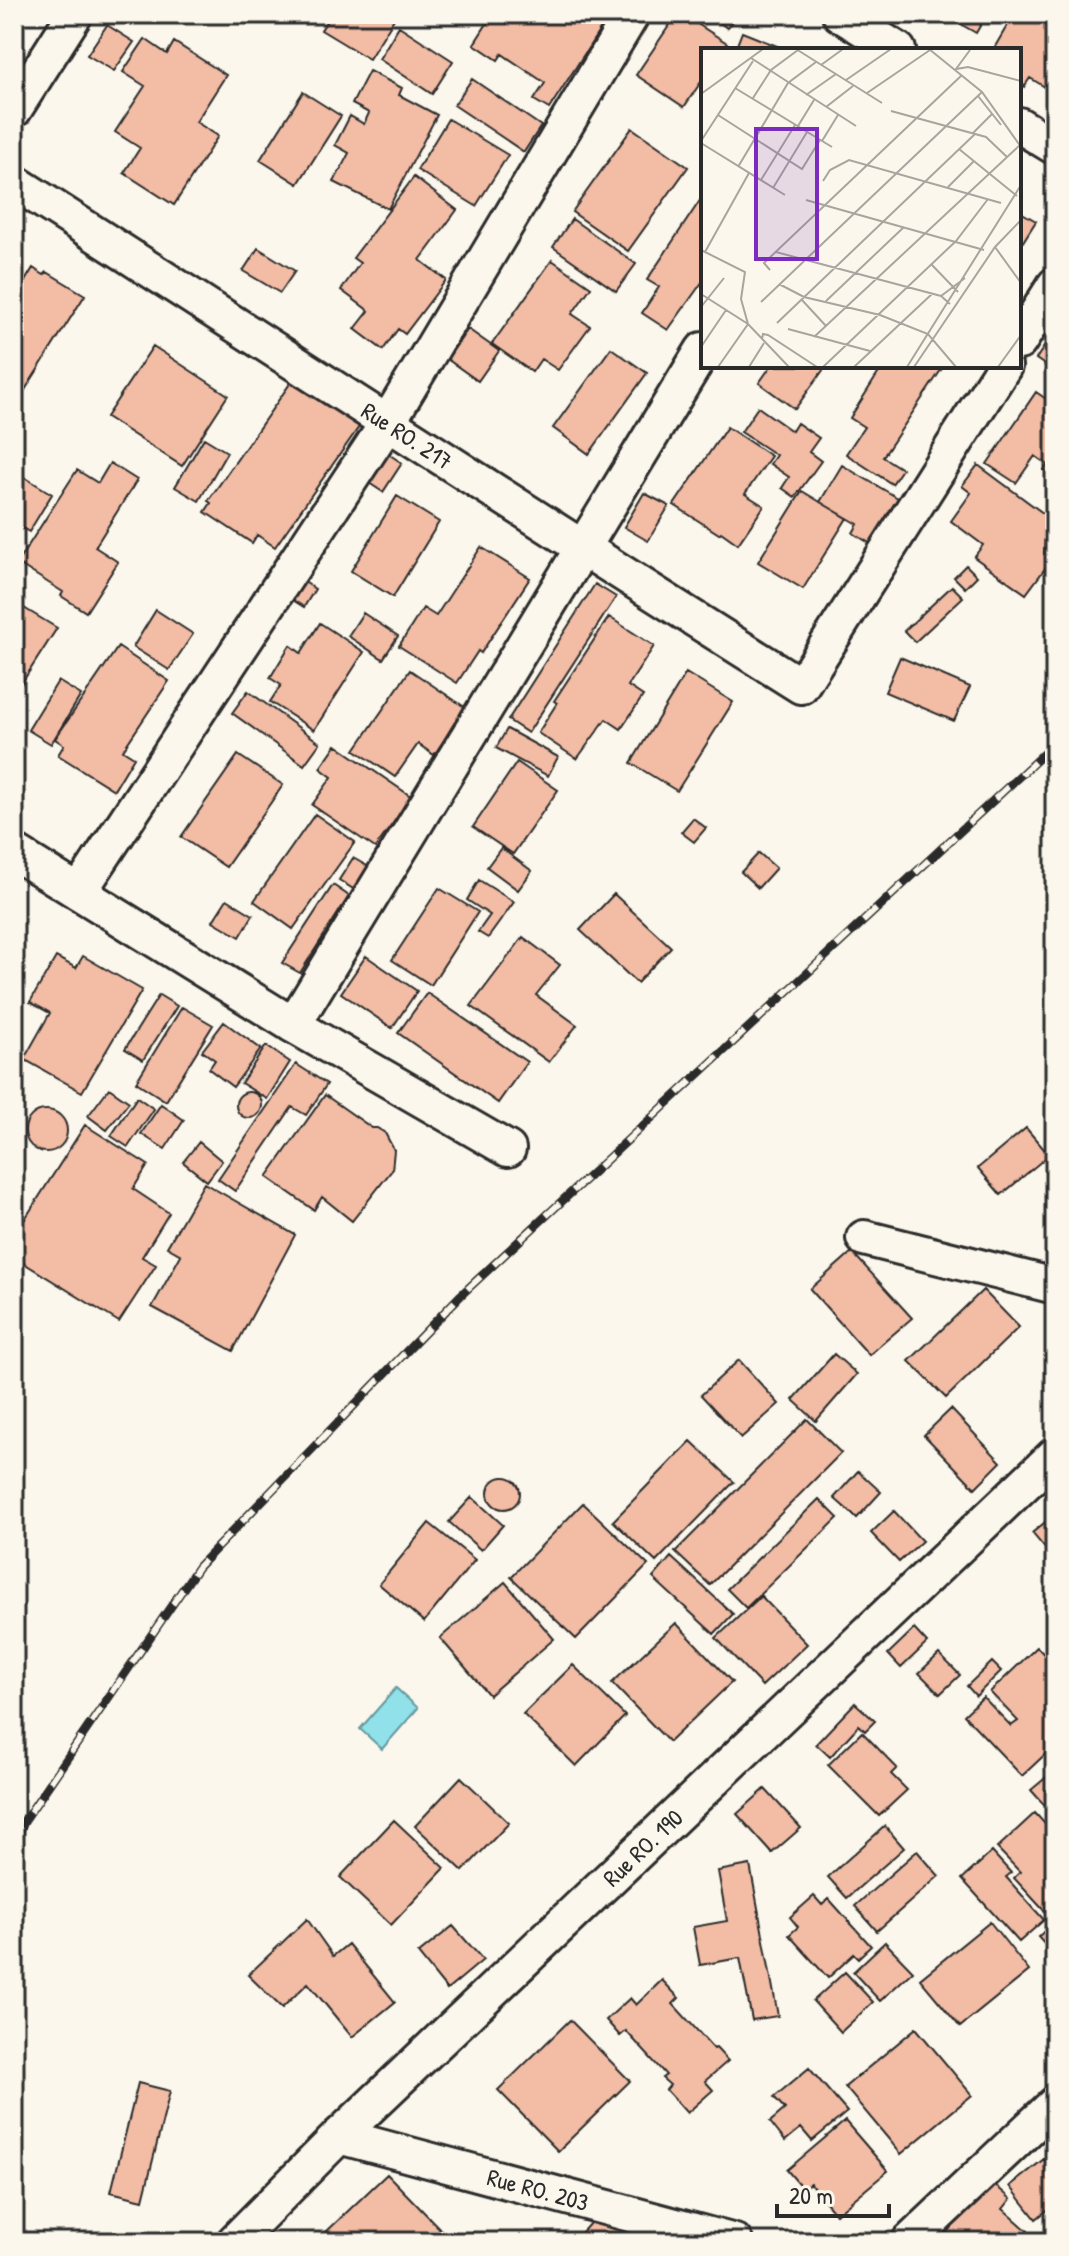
<svg xmlns="http://www.w3.org/2000/svg" width="1069" height="2256" viewBox="0 0 1069 2256" font-family="'Patrick Hand',sans-serif">
	<rect width="100%" height="100%" fill="#fbf7ec"/>
	<filter id="ink" filterUnits="userSpaceOnUse"><feTurbulence type="fractalNoise" baseFrequency=".0125" numOctaves="2"/><feDisplacementMap in="SourceGraphic" scale="16" xChannelSelector="R" yChannelSelector="G"/><feConvolveMatrix kernelMatrix="1 2 1 2 8 2 1 2 1" color-interpolation-filters="sRGB"/></filter>
	<g filter="url(#ink)">
		<path fill="#90e1ea" stroke="#68989e" stroke-width="2" d="M396,1688L418,1708L382,1749L360,1729Z"/>
		<path fill="#f2bca5" stroke="#2b2b2b" stroke-width="2" d="M331,14H397L369,59L321,30Z
			M493,14H579L601,28L549,109L534,100L545,83L502,54L498,60L474,44Z
			M677,14H682L727,43L722,50H703V79L684,107L636,75Z
			M708,14H738L727,28Z
			M943,14H987L976,33Z
			M1014,14H1055V93L1030,78L1024,87L1019,84V50H993Z
			M107,25L134,42L114,71L87,55Z
			M399,26L453,61L432,94L379,59Z
			M742,32L787,50H735Z
			M145,39L167,54L174,42L226,75L196,122L218,136L174,205L124,173L140,148L115,132L145,86L123,72Z
			M369,71L402,88L399,95L437,115L388,209L334,182L349,153L335,145L350,116L364,124L369,113L352,104Z
			M472,79L541,126L524,152L454,105Z
			M303,92L341,116L298,184L260,160Z
			M448,119L508,155L476,206L417,170Z
			M632,128L688,167L628,251L572,212Z
			M414,177L457,210L420,260L446,280L405,334L398,329L383,350L355,329L369,311L341,290L360,263L353,258Z
			M703,196V281L668,330L642,313L659,287L647,280Z
			M1019,211L1036,221L1019,248Z
			M572,219L636,264L616,291L553,247Z
			M258,248L295,271L280,293L243,271Z
			M552,260L591,287L572,314L590,326L558,370L541,359L532,372L492,344Z
			M33,268L44,275L47,272L85,295L23,393L14,387V299Z
			M468,329L499,351L478,381L447,359Z
			M1052,335L1055,337V372L1036,359Z
			M153,346L228,395L182,466L106,417Z
			M611,348L647,373L589,454L553,428Z
			M771,366H826L795,409L759,383Z
			M883,366L943,367L883,457L902,469L892,484L846,454L864,427L850,418Z
			M294,378L361,424L275,547L257,535L252,543L205,512L211,503L208,501Z
			M1036,392L1055,405V477L1044,470L1048,465L1035,456L1016,483L987,464Z
			M758,407L792,431L797,423L819,438L809,452L821,461L795,497L782,488L789,477L770,464L776,455L741,432Z
			M727,427L771,456L745,494L764,506L738,544L721,532L719,534L674,505Z
			M204,438L227,452L199,501L175,487Z
			M387,453L402,463L383,492L369,483Z
			M110,463L137,480L95,547L118,562L86,612L61,596L63,592L17,563L77,470L98,483Z
			M842,465L903,501L882,538L877,534L871,544L853,533L858,524L820,502Z
			M978,465L1055,522L1045,539L1044,554L1052,559L1026,594L974,557L983,545L951,521L971,493L962,486Z
			M16,472L52,494L29,532L14,523V475Z
			M802,491L847,518L803,589L758,562Z
			M644,493L669,506L648,541L624,527Z
			M397,496L439,522L393,597L351,571Z
			M481,547L530,578L481,653L478,651L457,683L399,646L423,608L436,616Z
			M966,565L977,576L965,588L954,577Z
			M300,579L315,589L304,607L288,597Z
			M595,584L616,597L528,733L508,720Z
			M952,586L963,597L915,642L904,631Z
			M14,602L57,628L14,695Z
			M156,610L193,634L169,670L133,647Z
			M363,613L398,636L383,659L348,636Z
			M609,617L654,646L628,686L643,696L621,729L606,719L577,759L538,733L557,703L554,701Z
			M320,623L364,652L314,730L270,702L281,685L270,678L290,645L301,653Z
			M118,647L169,681L123,750L134,757L114,790L58,755L64,745L55,739Z
			M900,657L970,687L954,721L885,692Z
			M410,670L466,708L434,755L418,744L395,777L355,750Z
			M686,673L733,702L677,791L631,763Z
			M58,681L81,695L51,744L28,730Z
			M248,691L320,743L304,765L232,713Z
			M507,729L558,757L548,776L496,748Z
			M336,745L412,797L375,848L312,805L332,777L320,768Z
			M238,755L283,785L226,867L181,837Z
			M517,762L558,790L513,854L473,827Z
			M315,814L355,842L293,929L254,901Z
			M693,818L706,828L694,842L681,832Z
			M501,848L532,871L518,890L487,867Z
			M759,853L776,868L758,888L741,872Z
			M353,858L369,867L355,890L339,880Z
			M479,880L514,902L488,938L478,932L490,915L467,900Z
			M333,885L349,896L300,973L282,963Z
			M439,888L478,912L431,985L392,960Z
			M614,894L671,947L637,983L580,930Z
			M227,899L253,915L240,937L213,921Z
			M523,937L560,965L536,995L577,1025L549,1062L471,1006Z
			M83,956L142,990L82,1092L24,1059L50,1013L30,1002L56,957L76,968Z
			M366,956L417,991L392,1028L341,993Z
			M427,993L527,1062L498,1103L398,1033Z
			M159,995L177,1006L143,1060L125,1049Z
			M182,1007L213,1025L166,1101L136,1082Z
			M224,1022L261,1049L233,1087L209,1069L215,1060L202,1051Z
			M266,1046L290,1062L267,1099L241,1083Z
			M296,1064L327,1084L306,1115L292,1107L235,1191L218,1179Z
			M109,1088L129,1102L107,1130L88,1116Z
			M236 1105a13 13 0 1 1 26 0a13 13 0 1 1-26 0Z
			M325,1095L372,1128H377L385,1133L394,1150L392,1170L352,1221L322,1197L314,1210L267,1177Z
			M137,1097L154,1109L128,1147L111,1136Z
			M161,1104L184,1120L165,1149L141,1134Z
			M25 1131a21 21 0 1 1 42 0a21 21 0 1 1-42 0Z
			M85,1125L148,1165L133,1189L169,1213L142,1257L156,1265L119,1322L14,1257V1236Z
			M1026,1128L1049,1155L1001,1195L978,1168Z
			M199,1142L222,1161L207,1181L183,1162Z
			M204,1183L295,1235L233,1351L152,1307L181,1255L167,1247Z
			M852,1252L912,1318L869,1355L810,1289Z
			M983,1290L1019,1327L946,1398L909,1361Z
			M834,1354L857,1374L816,1421L793,1400Z
			M739,1360L779,1404L741,1438L701,1395Z
			M951,1409L1001,1462L975,1488L924,1435Z
			M807,1419L841,1453L710,1585L675,1552Z
			M691,1441L734,1482L656,1562L613,1521Z
			M858,1471L881,1492L857,1518L834,1498Z
			M488 1493a16 16 0 1 1 32 0a16 16 0 1 1-32 0Z
			M472,1497L503,1525L481,1550L449,1522Z
			M819,1499L838,1518L746,1608L727,1589Z
			M583,1503L648,1565L576,1639L511,1577Z
			M894,1511L922,1541L899,1562L871,1533Z
			M1055,1514V1545L1047,1551L1032,1533Z
			M429,1523L475,1560L424,1622L379,1584Z
			M671,1557L733,1614L714,1634L653,1578Z
			M505,1582L554,1639L489,1695L440,1638Z
			M761,1596L807,1644L762,1686L716,1638Z
			M676,1623L732,1682L669,1742L612,1683Z
			M914,1629L927,1643L901,1668L888,1654Z
			M1037,1647L1055,1666V1745L1022,1776L964,1715L983,1697L1011,1726L1018,1721L990,1692Z
			M939,1654L960,1675L940,1694L919,1673Z
			M992,1662L1001,1671L976,1696L967,1686Z
			M573,1665L625,1716L576,1766L523,1714Z
			M855,1703L875,1721L865,1731L859,1725L830,1757L816,1744Z
			M862,1732L897,1768L891,1774L907,1790L879,1816L828,1765Z
			M1055,1770V1817L1031,1790Z
			M461,1777L509,1823L463,1871L415,1826Z
			M765,1789L801,1828L772,1853L737,1814Z
			M1035,1813L1055,1835L1053,1853L1055,1856V1908L1048,1915L1014,1878L1020,1872L997,1848Z
			M394,1820L445,1868L391,1925L340,1877Z
			M885,1826L904,1848L847,1898L828,1877Z
			M917,1851L939,1876L877,1931L855,1906Z
			M992,1852L1011,1873L1006,1877L1044,1920L1019,1942L962,1879Z
			M750,1865L778,2016L752,2020L740,1958L700,1965L693,1927L727,1921L718,1871Z
			M814,1896L822,1905L829,1899L871,1946L858,1958L854,1954L828,1978L789,1935L798,1927L790,1917Z
			M307,1919L333,1956L348,1944L395,2002L352,2037L308,1983L282,2008L248,1975Z
			M1055,1921V1956L1038,1937Z
			M990,1922L1029,1971L960,2027L920,1979Z
			M453,1926L483,1960L447,1990L418,1954Z
			M885,1942L913,1971L880,2001L853,1972Z
			M845,1972L873,2002L841,2032L813,2001Z
			M662,1980L679,1998L673,2004L714,2049L716,2048L728,2061L705,2081L713,2090L687,2113L666,2090L670,2085L662,2078L666,2075L626,2031L620,2036L606,2020L630,1998L636,2005Z
			M570,2020L630,2081L558,2151L498,2090Z
			M916,2028L972,2095L901,2154L845,2087Z
			M809,2068L847,2112L812,2141L801,2128L785,2141L770,2122L785,2109L774,2097Z
			M138,2083L170,2091L143,2200L111,2192Z
			M845,2121L888,2171L836,2214L810,2183L803,2189L787,2170Z
			M1044,2159L1055,2172V2204L1036,2219L1010,2186Z
			M387,2174L446,2235L439,2242H336L326,2232Z
			M987,2178L1011,2199L1003,2209L1028,2231L1018,2242H988L979,2234L972,2242H955L941,2229Z
			M600,2212L635,2242H573Z"/>
		<g fill="none" stroke-linecap="round" stroke-linejoin="round">
			<g stroke="#2b2b2b" stroke-width="40">
				<g id="street">
					<path d="M840,14L898,50"/>
					<path d="M14,110L75,14"/>
					<path d="M1019,125L1055,147"/>
					<path id="s1" d="M14,182C276,350 537,521 801,686L1004,366"/>
					<path d="M1019,342L1055,285"/>
					<path d="M14,852L293,1025L508,1149"/>
					<path d="M79,892L388,422L632,14"/>
					<path d="M293,1025L703,350"/>
					<path d="M864,1238L1055,1286"/>
					<path id="s2" d="M339,2136L735,2242"/>
					<path id="s3" d="M234,2242L339,2136L1055,1455"/>
					<path d="M909,2242L1055,2104"/>
				</g>
			</g>
			<use href="#street" stroke="#fbf7ec" stroke-width="34"/>
			<g stroke="#2b2b2b" stroke-width="9">
				<path id="rail" d="M14,1844L24,1821L198,1567L461,1295L1055,743"/>
			</g>
			<use href="#rail" stroke="#fbf7ec" stroke-width="6" stroke-dasharray="18" stroke-linecap="butt"/>
		</g>
	</g>
	<g text-anchor="middle" dominant-baseline="central" stroke-width="7" stroke-linejoin="round" paint-order="stroke">
		<g font-size="24" fill="#2b2b2b" stroke="#fbf7ec">
			<text stroke="none"><textPath href="#s1" startOffset="468">Rue RO. 217</textPath></text>
			<text stroke="none"><textPath href="#s3" startOffset="568">Rue RO. 190</textPath></text>
			<text stroke="none"><textPath href="#s2" startOffset="206">Rue RO. 203</textPath></text>
		</g>
	</g>
	<g transform="translate(701 48)">
		<rect width="320" height="320" fill="#fbf7ec"/>
		<path fill="none" stroke="#a8a59f" stroke-width="2" d="M95,1L181,55M228,1L281,44L320,99M269,2L255,21L267,19L320,33M50,10L155,78M120,17L142,1M145,32L190,1M34,40L131,99M166,45L229,2M0,46L62,1M105,47L135,26M277,48L300,77M52,50L70,22L97,2M125,59L152,38M190,63L285,89L306,109M17,67L101,121L119,92M97,78L113,52M272,85L291,66M0,93L52,13M121,93L137,67M0,95L84,147M258,101L316,148M37,119L87,35L115,14M60,132L94,77M122,133L129,122L148,112L300,155M247,139L273,113M72,140L106,84M105,152L283,202M294,199L320,235M0,202L44,224L40,251L47,276L17,319M4,204L48,125M75,204L240,248L249,256M231,217L257,244M69,222L63,215L261,27M78,236L103,249L179,267L227,286L255,319M0,246L47,276L88,319M240,248L264,230M101,252L125,278M125,253L203,179M60,254L281,44M0,259L23,230M76,275L274,86M87,281L169,303M113,289L319,97M61,291L62,286L67,287L116,319M0,299L25,262M48,319L63,295M122,319L255,193L287,151M153,319L232,245M206,319L320,137M213,319L294,199L320,172M297,319L320,287"/>
		<path fill="#7b2cbf" fill-opacity="0.15" stroke="#7b2cbf" stroke-width="4" d="M55,81H116V211H55Z"/>
		<rect width="320" height="320" fill="none" stroke="#2b2b2b" stroke-width="4"/>
	</g>
	<rect width="1069" height="2256" fill="none" stroke="#fbf7ec" stroke-width="48"/>
	<rect x="24" y="24" width="1021" height="2208" fill="none" stroke="#2b2b2b" stroke-width="3" filter="url(#ink)"/>
	<path d="M777 2204v12h112v-12" fill="none" stroke="#2b2b2b" stroke-width="4"/>
	<text x="789" y="2204" font-size="24" fill="#2b2b2b" stroke="#fbf7ec" stroke-width="6" paint-order="stroke">20 m</text>
</svg>
